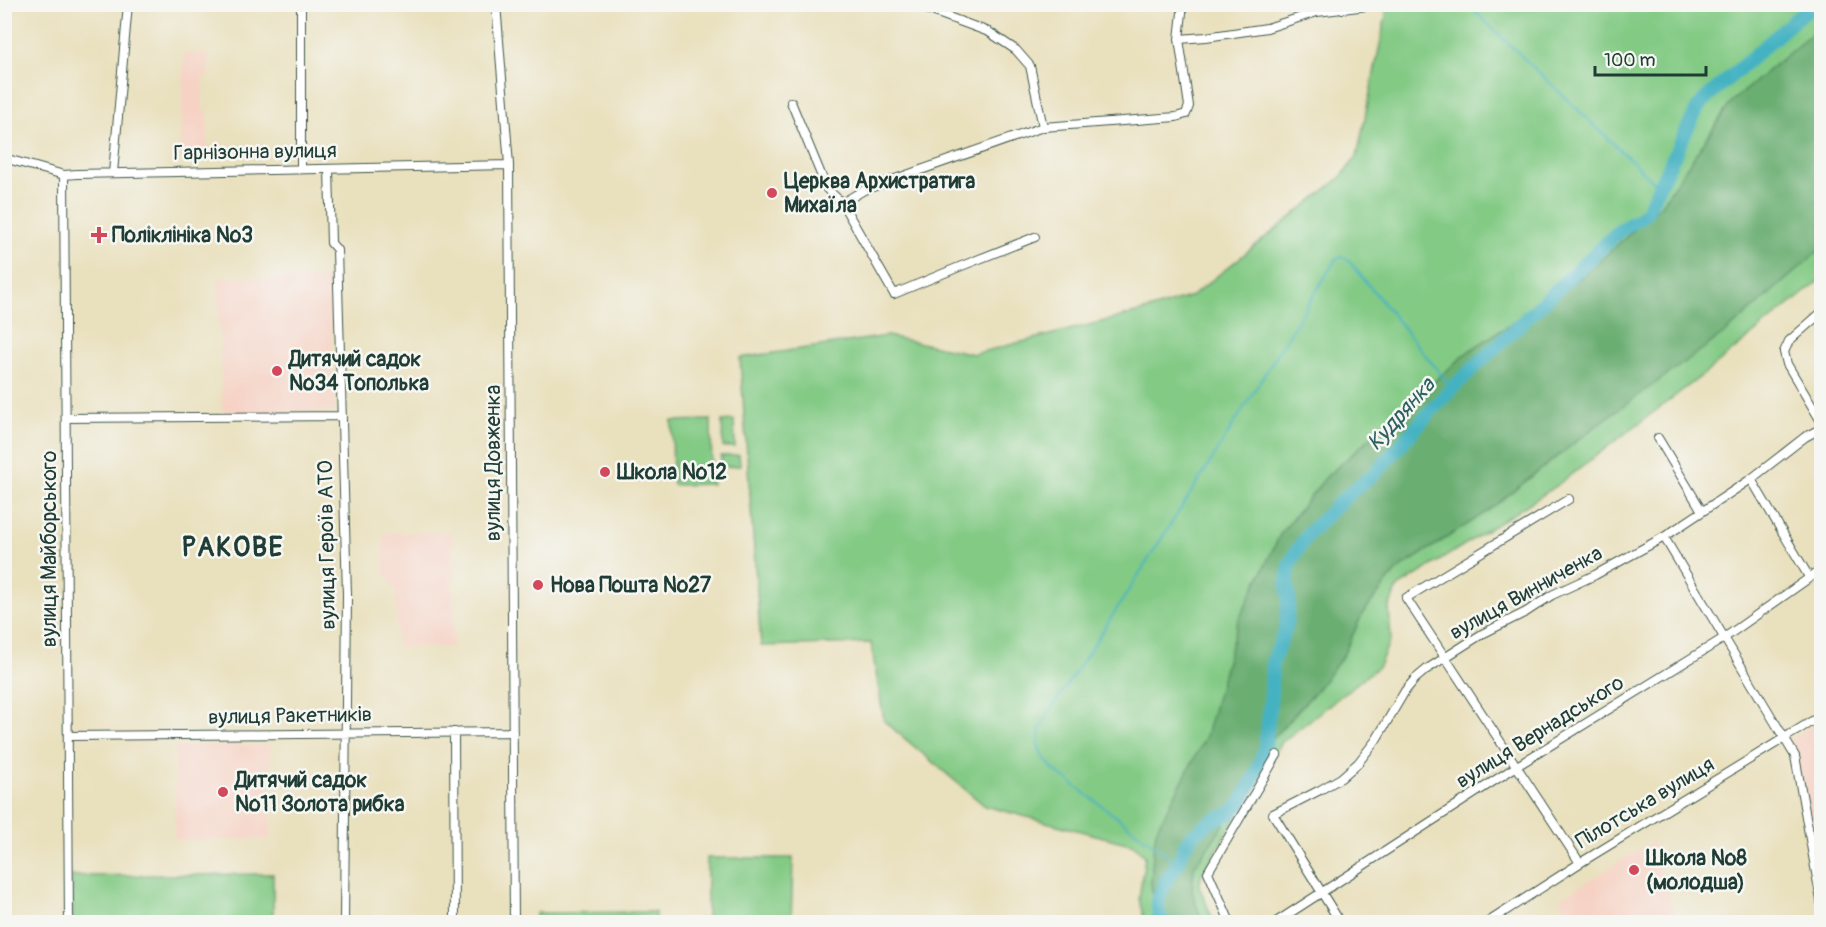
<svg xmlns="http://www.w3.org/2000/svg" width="1826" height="927" viewBox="0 0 1826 927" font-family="Pangolin,sans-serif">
	<rect width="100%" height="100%" fill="#f6f6f2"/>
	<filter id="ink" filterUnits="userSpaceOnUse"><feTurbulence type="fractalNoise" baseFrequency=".0167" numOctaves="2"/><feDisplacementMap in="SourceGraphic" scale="12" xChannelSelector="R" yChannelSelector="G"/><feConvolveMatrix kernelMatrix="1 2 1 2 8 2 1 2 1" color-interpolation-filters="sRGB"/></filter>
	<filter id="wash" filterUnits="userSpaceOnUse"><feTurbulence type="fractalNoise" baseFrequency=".008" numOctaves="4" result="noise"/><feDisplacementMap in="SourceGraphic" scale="24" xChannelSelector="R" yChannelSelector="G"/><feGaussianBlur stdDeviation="1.35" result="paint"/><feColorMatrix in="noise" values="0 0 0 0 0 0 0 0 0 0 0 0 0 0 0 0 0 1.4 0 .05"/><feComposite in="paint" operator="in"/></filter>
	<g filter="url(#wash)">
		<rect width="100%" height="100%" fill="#e9e0bd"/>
		<path fill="#f6d2c4" d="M184,53L209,54L208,77H203L202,110L208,111L207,150H195L194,162L181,161Z
			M218,278H329L335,411L222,413Z
			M452,532L453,647H397L396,592L383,569V533Z
			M1821,719V886L1789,740Z
			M270,745L271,839L175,840V746Z
			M1653,841L1677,922H1567L1560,898Z"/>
		<path fill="#83ca85" stroke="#51845c" stroke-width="1.5" d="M1388,5H1821V279L1708,371L1552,489L1398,587L1389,607L1391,638L1379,666L1282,742L1202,874L1199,886L1214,922H1145L1139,899L1145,856L1134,845L985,806L884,721L871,643L761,646L740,358L887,336L974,354L1148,310L1192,296L1340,178L1357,157Z
			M711,420L712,484L673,485L672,421Z
			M734,420L735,447H723L722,421Z
			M739,455L740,466L721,467V456Z
			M707,858H793L791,922H707Z
			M273,874V922H73L72,876Z
			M655,912V922H536V913Z"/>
		<path fill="#6aae72" stroke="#447653" stroke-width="1.5" d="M1821,26V249L1725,333L1600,423L1488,511L1397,570L1363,613L1343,656L1315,692L1272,739L1228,819L1194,867L1192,890L1202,922H1156L1151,884L1153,854L1156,831L1206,736L1238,621L1281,533L1326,477L1469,351L1582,277L1661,205L1732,101Z"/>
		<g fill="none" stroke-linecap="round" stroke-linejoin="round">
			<path stroke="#45b2c2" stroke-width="2" d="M1467,4L1658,186
				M1178,863L1054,770L1043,757L1038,745L1040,729L1049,712L1093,646L1201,477L1336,259L1342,257L1349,261L1452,388"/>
			<path stroke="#45b2c2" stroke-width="14" d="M1163,922L1159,914L1157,901L1166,881L1178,863L1186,843L1195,833L1211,821L1229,814L1240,804L1255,776L1265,748L1271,694L1272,663L1286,628L1289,598L1287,582L1290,564L1296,552L1308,534L1344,498L1377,471L1449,391L1620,230L1640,218L1647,211L1697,109L1704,100L1797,18L1817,4"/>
		</g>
	</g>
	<g filter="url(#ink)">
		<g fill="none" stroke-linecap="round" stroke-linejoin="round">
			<g stroke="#3d5549" stroke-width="10">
				<path id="minor" d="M496,4L509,165L514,922
					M913,4L989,32L1016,50L1030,66L1043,127L1176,117L1186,114L1189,106L1179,39L1183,4
					M1179,39L1206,37L1267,28L1317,12L1367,6
					M791,102L827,189L842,203L894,294L959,267L1035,237
					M4,158L64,175L77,174L509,165
					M301,169V4
					M329,169L331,243L337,250L347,594L344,922
					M113,173L128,4
					M64,175L69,922
					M842,203L864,190L1043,127
					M1822,312L1789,341L1784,352L1787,364L1822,423
					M66,418L342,416
					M1658,438L1702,511
					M1751,479L1809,577
					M1569,499L1406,598L1580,863
					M1664,537L1795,756L1822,906
					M454,732L455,922
					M68,736L513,732
					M1230,922L1208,872L1277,755
					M1276,922L1517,766L1724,638L1822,569
					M1340,922L1273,814L1320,790L1341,778L1358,763L1376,740L1405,691L1415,679L1427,669L1482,634L1526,612L1552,595L1595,575L1664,537L1751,479L1805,437L1822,428
					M1488,922L1580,863L1822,715"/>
			</g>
			<use href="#minor" stroke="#fff" stroke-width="8"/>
		</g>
	</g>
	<g fill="#d1495b" stroke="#f6f6f2" stroke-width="2">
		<circle cx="772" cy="193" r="6"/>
		<path d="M96 226h6v6h6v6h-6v6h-6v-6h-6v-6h6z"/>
		<circle cx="277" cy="371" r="6"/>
		<circle cx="605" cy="472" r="6"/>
		<circle cx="538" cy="585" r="6"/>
		<circle cx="223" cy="792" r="6"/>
		<circle cx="1634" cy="870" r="6"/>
	</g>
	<g text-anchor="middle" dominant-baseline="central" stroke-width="5" stroke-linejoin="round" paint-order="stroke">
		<g font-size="21" fill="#1f3d34" stroke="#f6f6f2">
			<text transform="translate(255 152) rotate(-1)">Гарнізонна вулиця</text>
			<text transform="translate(493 463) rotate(-90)">вулиця Довженка</text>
			<text transform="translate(327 545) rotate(-91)">вулиця Героїв АТО</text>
			<text transform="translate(49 549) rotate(-90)">вулиця Майборського</text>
			<text transform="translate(1526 593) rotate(-29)">вулиця Винниченка</text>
			<text transform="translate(290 716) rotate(-1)">вулиця Ракетників</text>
			<text transform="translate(1540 732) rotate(-32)">вулиця Вернадського</text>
			<text transform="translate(1645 803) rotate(-31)">Пілотська вулиця</text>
		</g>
		<g font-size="21" font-weight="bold" fill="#1f3d34" stroke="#f6f6f2" text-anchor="start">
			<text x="784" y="181">Церква Архистратига<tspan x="784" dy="24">Михаїла</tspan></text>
			<text x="112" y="235">Поліклініка №3</text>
			<text x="289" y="359">Дитячий садок<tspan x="289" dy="24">№34 Тополька</tspan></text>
			<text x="617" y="472">Школа №12</text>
			<text x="550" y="585">Нова Пошта №27</text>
			<text x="235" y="780">Дитячий садок<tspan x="235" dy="24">№11 Золота рибка</tspan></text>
			<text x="1646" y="858">Школа №8<tspan x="1646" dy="24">(молодша)</tspan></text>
		</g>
		<g font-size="22" font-style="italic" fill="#2a605f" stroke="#f6f6f2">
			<text transform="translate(1401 414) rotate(-48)">Кудрянка</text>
		</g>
		<g font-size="27" font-weight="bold" letter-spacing="1.5" fill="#1f3d34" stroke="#f6f6f2">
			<text x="233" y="547">РАКОВЕ</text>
		</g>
	</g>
	<rect width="1826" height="927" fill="none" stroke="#f6f6f2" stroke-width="24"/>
	<path d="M1595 66v9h111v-9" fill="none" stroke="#1f3d34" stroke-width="3"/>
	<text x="1604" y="66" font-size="18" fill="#1f3d34" stroke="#f6f6f2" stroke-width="4.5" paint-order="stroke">100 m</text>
</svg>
